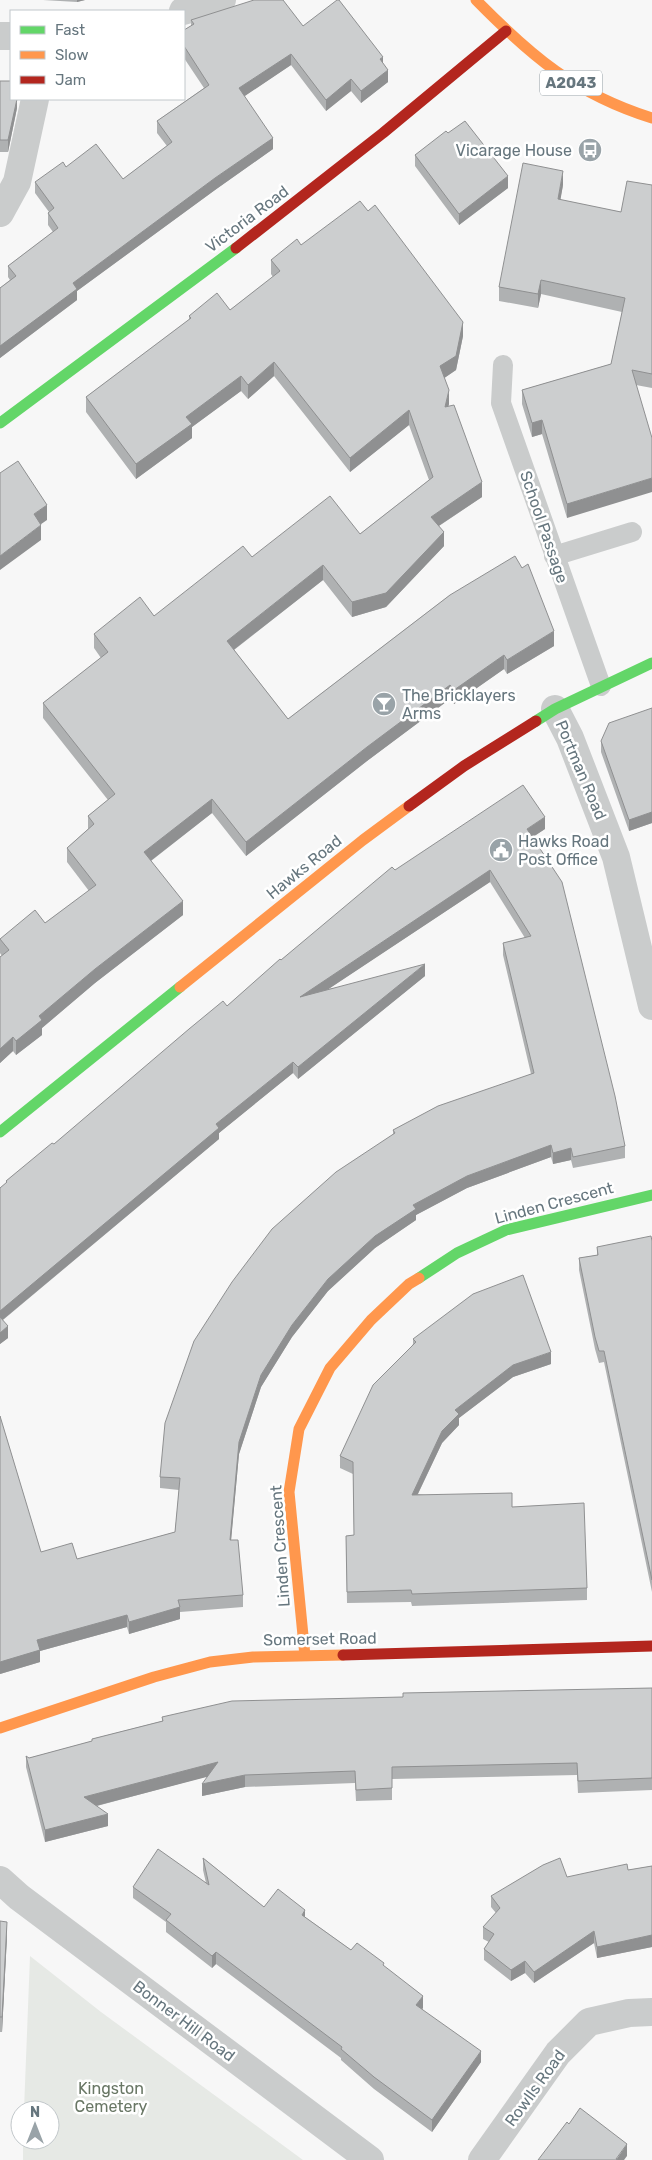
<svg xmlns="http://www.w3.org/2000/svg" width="652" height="2160" viewBox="0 0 652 2160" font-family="Rubik,sans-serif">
	<rect width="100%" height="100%" fill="#f7f7f7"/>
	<path fill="#e6e9e5" d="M30,1956L101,2012L303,2160H23V2140H50V2110H24Z"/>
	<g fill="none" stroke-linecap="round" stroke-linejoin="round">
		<path stroke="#cacccc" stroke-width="20" d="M503,365L501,403L601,686
			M554,556L632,532"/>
		<path stroke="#cacccc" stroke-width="28" d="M183,11L222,0
			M0,36H11
			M0,213L17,182L35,99
			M555,709L570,738L616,857L652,1006
			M0,1880L19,1897L370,2160
			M482,2160L558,2053L589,2022L629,2013L652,2012"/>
		<path stroke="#63d668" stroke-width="11" d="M0,423L236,248
			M536,721L555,709L652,663
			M0,1132L180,987
			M419,1278L457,1253L506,1230L652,1195"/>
		<path stroke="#ff974d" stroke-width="11" d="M476,0C531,56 575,94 652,118
			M180,987L363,840L409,806
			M305,1656L289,1492L299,1429L330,1368L371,1320L409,1284L419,1278
			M0,1728L154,1677L210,1662L253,1657L343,1655"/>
		<path stroke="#b3261e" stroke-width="11" d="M236,248L383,133L506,31
			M409,806L464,766L536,721
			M343,1655L652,1646"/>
	</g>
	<path fill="#afb1b2" d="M43,0H85L77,2Z
		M191,20L303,26L383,64L388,82L361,103L351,91L326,111L291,65L244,96L273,149L215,190L77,291V300L0,358V288L10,280L8,277V266L53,232L48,225V213L49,212L35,193V182L66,167L123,179L167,146L157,133V121L204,88L184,58V30L191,26Z
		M0,81L17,99V108L8,152H0Z
		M448,133L508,188L459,225L415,166V155Z
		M563,185L560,200L621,212L652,185V388L636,385L567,518L542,434L532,437L522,404V390L611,364L622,312L541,294L538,308L499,301V287Z
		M301,245L463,336L456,370L444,378L449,404L448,406L482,497L439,526L444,546L386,607L352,617L323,580L234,650L288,719L450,595L554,646L507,674L504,669L454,704L450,699L367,761L246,856L212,813L151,861L183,915L95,983L42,1028V1035L16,1055L13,1051L0,1063V957L2,956L0,953V939L45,923L89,891L67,862V848L88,829V816L108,800L43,718V703L101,658L94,648V634L154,616L252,557L360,534L429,480L409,425L350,472L274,376L248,399L241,391L192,427V438L136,479L86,412V397L189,320V316L230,310L273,277L271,274V260Z
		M652,708V823L629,831L601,752V741Z
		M545,829L532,837L625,1146V1158L573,1168L571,1160L553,1164L551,1157L467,1188L416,1215V1220L375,1248L328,1291L292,1337L261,1387L239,1454L231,1540L243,1595V1607L180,1612V1619L129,1634L127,1627L40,1651V1662L0,1674L41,1552L77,1559L175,1532L179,1490L160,1488V1477L393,1134V1130L531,1074L503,955V943L525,938L490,882L328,989L425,976L298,1079L293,1073L219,1133V1139L3,1320L8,1338L0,1344V1188L6,1183V1181L54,1144L227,1006L281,960L395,870Z
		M652,1241V1592L604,1362L599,1363L595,1349L579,1270V1258L597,1255V1247Z
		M413,1339L551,1364L513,1377L459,1418V1425L442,1443L418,1494L512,1507L587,1588V1600L412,1606L411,1602L347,1603L346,1536L354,1535L353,1474L340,1468V1456L413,1344Z
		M652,1688V1790L578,1793L577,1775L392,1779V1800L356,1801L355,1783L245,1787L202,1796L208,1776L97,1806L108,1826L45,1842L26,1767V1756L29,1758L92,1741V1739L162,1721V1717L403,1697Z
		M203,1858L264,1907L305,1917L351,1950L384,1966L423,2008L422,2009L481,2062L432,2132L374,2089L341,2060V2058L216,1964L212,1968L166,1932V1922L133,1898V1887L206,1883L203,1870Z
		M652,1866V1947L597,1958L594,1943L534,1983L525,1973L511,1981L484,1960V1949L489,1942L483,1939V1927L496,1913L491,1907V1896L567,1877L628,1870Z
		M0,1921L7,1936L2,2032H0Z"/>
	<path fill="#8f9091" d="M77,0H85L77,2Z
		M291,54V65L239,100V88Z
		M383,57V68L380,59Z
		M388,70V82L361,103V91Z
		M351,79V91L326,111V100Z
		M17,99V108L8,152V140Z
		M273,138V149L215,190L77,291V300L0,358V346L73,283L215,178Z
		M563,171V185L558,214V199Z
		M508,176V188L459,225V214Z
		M541,280V294L538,308V294Z
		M463,322V336L456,370L440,381V366Z
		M274,362V376L248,399V385Z
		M241,376V391L192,427V438L136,479V464L186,417Z
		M449,390V404L445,421V407Z
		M409,410V425L350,472V458Z
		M542,420V434L532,437V423Z
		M652,478V492L567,518V504Z
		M482,482V497L431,531V517Z
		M47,505V520L34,529V514Z
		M41,525V540L0,570V556Z
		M444,532V546L386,607L352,617V602Z
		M323,565V580L227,655V641Z
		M554,631V646L507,674V660Z
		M504,655V669L454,704V690Z
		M450,685V699L367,761L246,856V842L367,747Z
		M212,799V813L144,866V852Z
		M652,812V823L629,831V820Z
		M545,817V829L527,841V829Z
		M490,870V882L300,1008V997Z
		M183,901V915L95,983L42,1028V1035L16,1055V1041L39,1016L95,969Z
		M425,964V976L298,1079V1067Z
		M13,1037V1051L0,1063V1049Z
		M293,1062V1073L219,1133V1139L0,1322V1311L216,1124Z
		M551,1145V1157L467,1188L416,1215V1220L375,1248L328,1291L292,1337L261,1387L239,1454L230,1552V1540L239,1442L261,1375L292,1325L328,1279L375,1236L413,1205L467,1176Z
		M571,1148V1160L553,1164V1153Z
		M8,1326V1338L0,1344V1333Z
		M551,1352V1364L513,1377L459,1418V1425L442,1443L412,1506V1495L442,1431L455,1410L513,1365Z
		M180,1607V1619L129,1634V1622Z
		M127,1615V1627L40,1651V1662L0,1674V1662L37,1640Z
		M218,1762V1774L84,1809V1797Z
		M245,1775V1787L202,1796V1784Z
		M108,1814V1826L45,1842V1830Z
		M305,1910V1922L302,1915Z
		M7,1922V1936L2,2032V2017Z
		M594,1931V1943L534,1983V1972Z
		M652,1935V1947L597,1958V1947Z
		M216,1952V1964L212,1968V1956Z
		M525,1961V1973L511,1981V1970Z
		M423,1996V2008L416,2017V2005Z
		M481,2051V2062L432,2132V2120Z
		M627,2144V2156L624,2160H616Z"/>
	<path fill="#cccecf" stroke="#8f9091" d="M254,0H283L303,26L337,0H339L383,57L380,59L388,70L361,91L351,79L326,100L291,54L239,88L273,138L215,178L73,283L77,289L0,346V288L16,276L8,266L58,228L48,213L54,208L35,182L63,162L66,167L96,144L123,179L172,142L157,121L209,85L184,46V30L194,24L191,20Z
		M0,81H11V99H17L8,140H0Z
		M465,121L508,176L459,214L415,155L446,131L448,133Z
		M523,163L563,171L558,199L621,212L627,181L652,185V374L632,370L652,438V478L567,504L542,420L532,423L522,390L611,364L625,298L541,280L538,294L499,287Z
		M360,201L368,211L375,205L463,322L456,356L440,366L449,390L445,407L454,405L482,482L431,517L444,532L386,593L352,602L323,565L227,641L288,719L450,595L515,556L522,568L528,564L554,631L507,660L504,655L454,690L450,685L367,747L246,842L212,799L144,852L183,901L95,969L39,1016L42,1020L16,1041L13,1037L0,1049V957L9,950L0,939L35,910L45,923L96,885L67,848L94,824L88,816L115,794L43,703L108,652L94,634L140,597L154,616L243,546L252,557L330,496L360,534L433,477L409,410L350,458L274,362L248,385L241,376L186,417L192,424L136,464L86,397L191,318L189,316L217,293L230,310L280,271L271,260L297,239L301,245Z
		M18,461L47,505L34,514L41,525L0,556V473Z
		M652,708V812L629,820L601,741L609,723Z
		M523,785L545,817L527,829L562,882L615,1096L625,1146L573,1157L571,1148L553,1153L551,1145L467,1176L413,1205L416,1209L375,1236L328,1279L292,1325L261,1375L239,1442L230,1540H238L243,1595L178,1600L180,1607L129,1622L127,1615L37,1640L40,1650L0,1662V1416L41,1552L72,1543L77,1559L175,1532L180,1478L160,1477L165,1423L194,1341L232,1282L272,1229L336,1172L395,1133L393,1130L438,1106L534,1073L503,943L531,936L490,870L300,997L425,964L298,1067L293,1062L216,1124L219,1128L0,1311V1188L7,1182L6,1181L52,1143L54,1144L189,1029L223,1001L227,1006L280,959L281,960L392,867L395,870Z
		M651,1236L652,1241V1580L604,1351H599L595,1337L579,1258L598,1255L597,1247Z
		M523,1275L551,1352L513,1365L455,1410L459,1414L442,1431L412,1495L512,1493V1507L584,1503L587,1588L412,1594L411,1590L347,1592L346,1536L354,1535L353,1462L340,1456L373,1385L416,1342L413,1339L473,1294Z
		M0,1317L8,1326L0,1333Z
		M652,1688V1778L578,1781L577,1763L392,1767V1788L356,1790L355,1771L245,1775L202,1784L218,1762L84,1797L108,1814L45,1830L26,1756L29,1758L92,1741V1739L163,1721L162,1717L232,1701L403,1697V1693Z
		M158,1849L209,1885L203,1858L264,1907L278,1889L305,1910L302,1915L351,1950L357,1943L384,1963L383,1965L423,1996L416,2005L481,2051L432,2120L374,2077L341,2049L342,2047L216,1952L212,1956L166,1920L171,1914L133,1887Z
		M560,1858L567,1877L627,1864L628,1870L652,1866V1935L597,1947L594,1931L534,1972L525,1961L511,1970L484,1949L494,1934L483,1927L500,1908L491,1896L543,1865Z
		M0,1921L7,1922L2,2017H0Z
		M580,2108L627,2144L616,2159L618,2160H538L567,2122L569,2124Z"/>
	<defs>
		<g id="bus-disc" transform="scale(1.25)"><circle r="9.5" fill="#99a3a8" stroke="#fff"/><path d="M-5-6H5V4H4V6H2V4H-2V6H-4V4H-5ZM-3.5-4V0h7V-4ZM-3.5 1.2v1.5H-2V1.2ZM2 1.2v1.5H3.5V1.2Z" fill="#fff"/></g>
		<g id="bar-disc" transform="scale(1.25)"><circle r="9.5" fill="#99a3a8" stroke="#fff"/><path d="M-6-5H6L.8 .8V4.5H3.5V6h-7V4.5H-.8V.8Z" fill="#fff"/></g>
		<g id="civic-disc" transform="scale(1.25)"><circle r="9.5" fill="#99a3a8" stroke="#fff"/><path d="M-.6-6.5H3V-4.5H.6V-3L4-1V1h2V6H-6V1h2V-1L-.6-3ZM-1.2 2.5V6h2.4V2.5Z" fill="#fff"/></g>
	</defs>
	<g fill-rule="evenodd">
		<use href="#bus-disc" x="590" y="150"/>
		<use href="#bar-disc" x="384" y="704"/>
		<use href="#civic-disc" x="501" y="850"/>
	</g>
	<g text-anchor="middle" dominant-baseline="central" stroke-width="5" stroke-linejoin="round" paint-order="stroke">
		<rect fill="#fff" stroke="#949fa5" stroke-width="1" x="540" y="70.5" width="62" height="25" rx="4"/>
		<g font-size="15" font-weight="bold" fill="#66767e">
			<text x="571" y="83">A2043</text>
		</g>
		<g font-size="16" fill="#66767e" stroke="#fff" text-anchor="start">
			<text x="572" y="150" text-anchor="end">Vicarage House</text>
			<text x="402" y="695">The Bricklayers<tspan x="402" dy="18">Arms</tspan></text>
			<text x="518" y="841">Hawks Road<tspan x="518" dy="18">Post Office</tspan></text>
		</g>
		<g font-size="16" fill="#66767e" stroke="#fff">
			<text transform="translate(247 219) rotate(-37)">Victoria Road</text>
			<text transform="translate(544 527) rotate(71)">School Passage</text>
			<text transform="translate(581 770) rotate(67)">Portman Road</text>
			<text transform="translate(304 867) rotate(-39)">Hawks Road</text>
			<text transform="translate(554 1203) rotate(-15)">Linden Crescent</text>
			<text transform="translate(280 1546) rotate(-94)">Linden Crescent</text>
			<text transform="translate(320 1639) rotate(-1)">Somerset Road</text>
			<text transform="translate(184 2021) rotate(37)">Bonner Hill Road</text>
			<text transform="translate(535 2088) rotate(-54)">Rowlls Road</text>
		</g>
		<g font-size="16" fill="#697765" stroke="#fff">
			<text x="111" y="2088">Kingston<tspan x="111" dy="18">Cemetery</tspan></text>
		</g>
	</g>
	<rect x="10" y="10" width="175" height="90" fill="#ffffff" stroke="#c2c8cb"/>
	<rect x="20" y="26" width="25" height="8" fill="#63d668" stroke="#c2c8cb"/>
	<text x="55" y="35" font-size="15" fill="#66767e">Fast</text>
	<rect x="20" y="51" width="25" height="8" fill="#ff974d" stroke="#c2c8cb"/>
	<text x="55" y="60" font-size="15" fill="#66767e">Slow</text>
	<rect x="20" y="76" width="25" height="8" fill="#b3261e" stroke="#c2c8cb"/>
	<text x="55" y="85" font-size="15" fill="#66767e">Jam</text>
	<g transform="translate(35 2125)"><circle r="24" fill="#ffffff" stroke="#c2c8cb"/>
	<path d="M0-4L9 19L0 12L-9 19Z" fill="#99a3a8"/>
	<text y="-8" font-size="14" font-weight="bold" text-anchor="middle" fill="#66767e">N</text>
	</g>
</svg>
